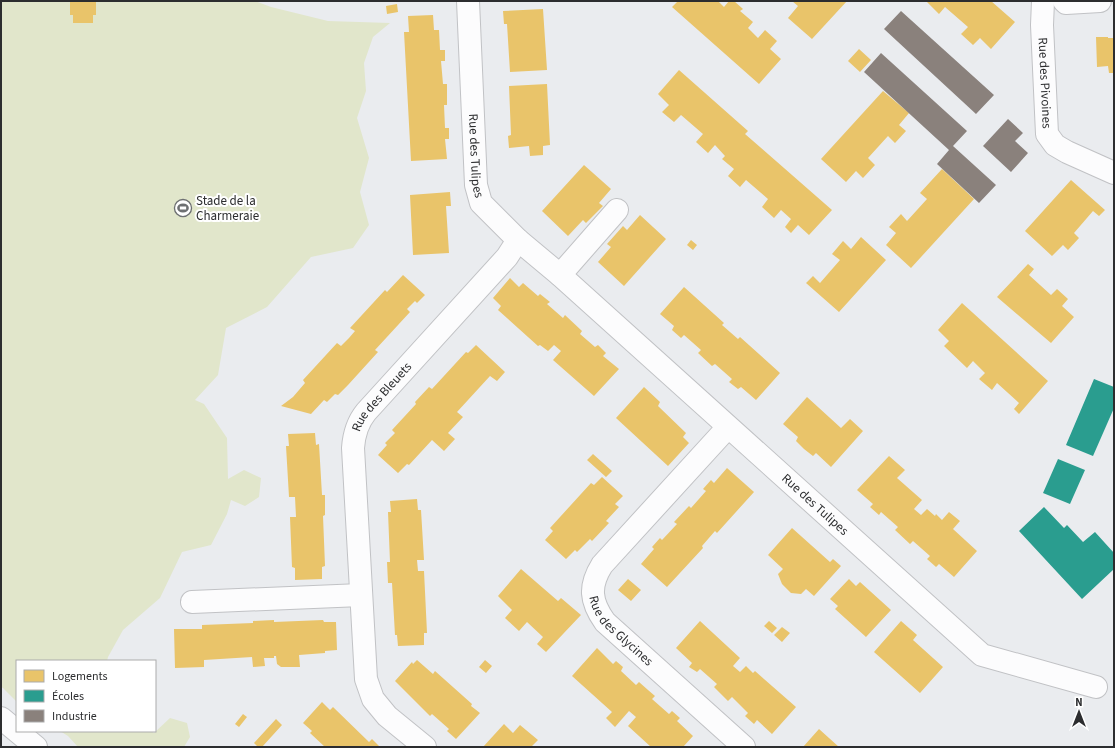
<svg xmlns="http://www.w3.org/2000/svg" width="1115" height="748" viewBox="0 0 1115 748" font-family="'Source Sans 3',sans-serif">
	<rect width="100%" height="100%" fill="#eaecef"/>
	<path fill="#e1e6cb" d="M1,1H255L271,7L328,21L390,23L373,37L364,63L366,91L357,118L369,158L360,192L369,225L353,248L311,257L267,307L226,328L218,375L195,400L204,404L227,438L228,479L244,470L261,478L259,497L245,506L231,500L227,514L211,545L182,552L160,598L123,630L108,657L107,661H17V702L3,688L1,687Z
		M170,718L187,723L190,737L184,747H78L68,736L60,731H151L154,733Z"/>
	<path fill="#e9c46a" d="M70,1H96V15H93V23H73V15H70Z
		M678,1H718L724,7L729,1H734L743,9L740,11L753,22L748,28L758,38L765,30L777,41L770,49L781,59L759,84L672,7Z
		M792,1H847L812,39L788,18L798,6Z
		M928,1H991L1015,22L991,49L980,38L973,45L961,34L968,27L945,7L939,14L927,2Z
		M397,4L398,12L387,14L386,6Z
		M543,9L547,70L510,72L507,24H504L503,11Z
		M433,15L434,30H439L440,50H445V61H441L443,84H447V105H444L445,128H449V139H445L447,159L411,161L404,32H409L408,16Z
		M1096,37H1108V38H1114V73H1109L1108,66L1097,67Z
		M859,49L871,60L860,72L848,61Z
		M679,70L748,131L745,134L832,210L809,235L798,225L791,233L785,227L791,219L781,210L774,218L762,207L768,199L746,180L740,187L728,176L734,169L722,159L725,156L715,145L708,153L696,142L703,134L681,115L674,122L662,112L669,105L658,94Z
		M547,84L550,145L543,146V155L530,156L529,146L509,148L508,136L511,135L509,86Z
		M883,91L909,113L899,125L906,131L895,143L888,136L868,158L875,165L863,178L856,171L846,182L821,159Z
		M584,165L611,189L599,203L603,206L586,223L583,220L568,236L542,211Z
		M942,169L974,199L911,268L886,245L896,233L889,227L901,214L907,221L927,199L920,193Z
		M1071,180L1105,210L1099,216L1093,211L1074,233L1079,238L1068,250L1063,245L1052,256L1025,231Z
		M450,192L451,206H446L449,253L413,255L410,195Z
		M640,215L666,239L624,286L598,262L611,247L607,244L623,226L627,230Z
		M861,237L886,260L839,312L806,283L813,276L820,283L840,260L832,254L843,241L851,249Z
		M691,240L697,245L693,250L687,245Z
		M1028,264L1034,269L1029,275L1051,295L1057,289L1068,299L1062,306L1074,317L1051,343L997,297Z
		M403,275L425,295L417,303L415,301L407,309L410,312L375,350L378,352L348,385L338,395L335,394L327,402L324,400L311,414L281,406L293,397L305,383L303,380L337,343L341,346L349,338L355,331L350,328L385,290L387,292Z
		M510,278L519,287L523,283L538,296L540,294L550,302L547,304L563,318L565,315L582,331L580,334L595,347L598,345L606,353L603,356L619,369L594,396L553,360L561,351L554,345L548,351L540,345L538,346L498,310L501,306L493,298Z
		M684,287L724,323L722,325L738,339L740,337L780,373L756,400L741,387L738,389L729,382L732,379L715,364L712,366L698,353L701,350L684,335L681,338L672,330L674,326L660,314Z
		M962,303L1048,381L1019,414L1014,409L1019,403L997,383L992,390L979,379L985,373L973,361L967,368L944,346L949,341L938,330Z
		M476,345L505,372L497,381L490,376L457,412L463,417L448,433L455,439L444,451L432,440L409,465L407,464L398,473L378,455L387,445L385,443L395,433L392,430L416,404L415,402L429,387L432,389L466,352L468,353Z
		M644,387L660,402L658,406L686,433L683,437L689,443L668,466L616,418Z
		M807,397L841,428L850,419L863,431L831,467L816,453L813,456L804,449L796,441L798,437L783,424Z
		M315,433L316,445L319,444L322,495H325V515L323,516L325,566L322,567V579L295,580V568L292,567L290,517H296L295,497H289L286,446H289L288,434Z
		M593,454L612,471L606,477L587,460Z
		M889,456L905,470L897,478L922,500L914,509L921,515L927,509L935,516L936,514L942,520L949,512L960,521L953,529L977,551L954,577L939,564L936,567L927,559L930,556L913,541L910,544L895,530L898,527L881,512L879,515L870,507L873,504L857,490Z
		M727,468L754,492L717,533L715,531L702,546L703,548L667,587L641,564L654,549L652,547L660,538L662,540L677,524L674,522L689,506L691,508L706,491L703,489L711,480L714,483Z
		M602,477L623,496L615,504L619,507L606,521L609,523L592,541L590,539L577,552L575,550L566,559L545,540L553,531L550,528L591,483L594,485Z
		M417,499L418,510H421L424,560H417L418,571H424L427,633H424V645L398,646L397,635H395L392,583H388L387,562H390L388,512H391L390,501Z
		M792,528L830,562L833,559L841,566L814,596L806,589L801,594L791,593L782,584L778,574L783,569L768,555Z
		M521,569L558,601L561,598L581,615L546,652L537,644L543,637L527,622L519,631L505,618L512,610L498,596Z
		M628,579L641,590L631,601L618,590Z
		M849,579L856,586L860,582L891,610L866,637L835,609L838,606L830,599Z
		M274,620V622L323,620L324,622H336L337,650L325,651V653L299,655L300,667H281L277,664L276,656H274V658H264L265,666L253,667L252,657L204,660V667L175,668L174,629H202V625L253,623V621Z
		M700,621L740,658L733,666L740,672L746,666L753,673L755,671L796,707L772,734L757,720L754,724L745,716L748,713L732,697L728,701L714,687L717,684L700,669L697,672L689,667L692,663L676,648Z
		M769,621L777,628L772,633L764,626Z
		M901,621L917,635L913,640L943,667L920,693L874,652Z
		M782,627L790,633L782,642L774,635Z
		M597,648L613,664L616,661L623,667L621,671L636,685L639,682L648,690L655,696L652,699L669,714L672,711L680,718L677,721L693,736L683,747H651L628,726L636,717L629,711L615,727L606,718L612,712L572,676Z
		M417,660L433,674L435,671L472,704L471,706L480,713L456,739L447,731L449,729L432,714L430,716L395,681L412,662L413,664Z
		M485,660L492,666L486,673L479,667Z
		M322,702L330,710L333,707L369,742L372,739L380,747H325L310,733L312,731L303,723Z
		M243,714L247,717L239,727L235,724Z
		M276,719L282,725L262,747H258L254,743Z
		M504,724L513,733L520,725L538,740L531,747H483Z
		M819,729L839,747H803Z"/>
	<path fill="#2a9d8f" d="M1094,379L1114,387V408L1093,456L1066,445Z
		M1058,459L1085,470L1070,504L1043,493Z
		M1044,507L1064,528L1067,525L1083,542L1095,532L1114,553V569L1082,599L1019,531Z"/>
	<path fill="#8a817c" d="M901,11L994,95L976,114L884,29Z
		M881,53L967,131L953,146L996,185L979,203L937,164L949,150L864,72Z
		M1008,119L1023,133L1015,141L1028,153L1011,172L983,146Z"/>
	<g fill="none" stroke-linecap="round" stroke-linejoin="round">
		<g stroke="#c1c2c5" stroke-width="24">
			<g id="minor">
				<path id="s1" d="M468,1L476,185L481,203L518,240L560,275L982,655L1096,687"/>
				<path id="s2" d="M1043,1L1042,25L1047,134L1055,145L1067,152L1114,173"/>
				<path d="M1064,1L1066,3L1100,1"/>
				<path d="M560,275L617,210"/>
				<path id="s3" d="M728,427L602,565C589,586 590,601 605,622L744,747"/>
				<path d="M192,602L361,595"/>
				<path id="s4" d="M425,747L387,716L373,699L366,679L353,448C354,434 357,423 366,412L507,257L518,240"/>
			</g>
		</g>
		<g stroke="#c1c2c5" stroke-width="24">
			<path id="highway" d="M1,718L36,747"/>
		</g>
		<use href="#minor" stroke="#fcfcfd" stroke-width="22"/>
		<use href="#highway" stroke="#fcfcfd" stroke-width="22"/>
	</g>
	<defs>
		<g id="stadium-ring" transform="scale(0.9)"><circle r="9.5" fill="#fff" stroke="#6e7072" stroke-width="1.5"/><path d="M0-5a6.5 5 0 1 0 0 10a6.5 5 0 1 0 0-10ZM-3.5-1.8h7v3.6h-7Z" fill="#6e7072"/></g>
	</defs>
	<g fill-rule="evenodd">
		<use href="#stadium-ring" x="183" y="208"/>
	</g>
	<g text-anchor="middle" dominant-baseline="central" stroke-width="4" stroke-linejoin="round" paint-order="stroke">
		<g font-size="13" fill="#2c2d2f" stroke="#fff">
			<text stroke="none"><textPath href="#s2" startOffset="82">Rue des Pivoines</textPath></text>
			<text stroke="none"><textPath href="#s1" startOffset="155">Rue des Tulipes</textPath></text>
			<text stroke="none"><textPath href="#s4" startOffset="384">Rue des Bleuets</textPath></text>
			<text stroke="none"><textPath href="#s1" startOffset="653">Rue des Tulipes</textPath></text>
			<text stroke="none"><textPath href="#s3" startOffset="265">Rue des Glycines</textPath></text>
		</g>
		<g font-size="13" fill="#2c2d2f" stroke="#fff" text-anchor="start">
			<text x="196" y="201">Stade de la<tspan x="196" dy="15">Charmeraie</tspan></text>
		</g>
	</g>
	<rect width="1115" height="748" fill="none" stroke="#2c2d2f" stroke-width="4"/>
	<rect x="16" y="660" width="140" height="72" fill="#ffffff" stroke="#ababac"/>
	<rect x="24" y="670" width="20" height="12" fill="#e9c46a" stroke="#ababac"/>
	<text x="52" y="680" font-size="12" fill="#2c2d2f">Logements</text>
	<rect x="24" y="690" width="20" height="12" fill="#2a9d8f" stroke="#ababac"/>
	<text x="52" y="700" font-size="12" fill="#2c2d2f">Écoles</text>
	<rect x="24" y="710" width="20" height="12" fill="#8a817c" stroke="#ababac"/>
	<text x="52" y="720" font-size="12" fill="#2c2d2f">Industrie</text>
	<g transform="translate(1079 712)" stroke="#ffffff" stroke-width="3" paint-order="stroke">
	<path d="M0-3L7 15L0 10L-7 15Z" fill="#2c2d2f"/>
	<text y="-6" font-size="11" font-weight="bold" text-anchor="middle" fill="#2c2d2f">N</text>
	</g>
</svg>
